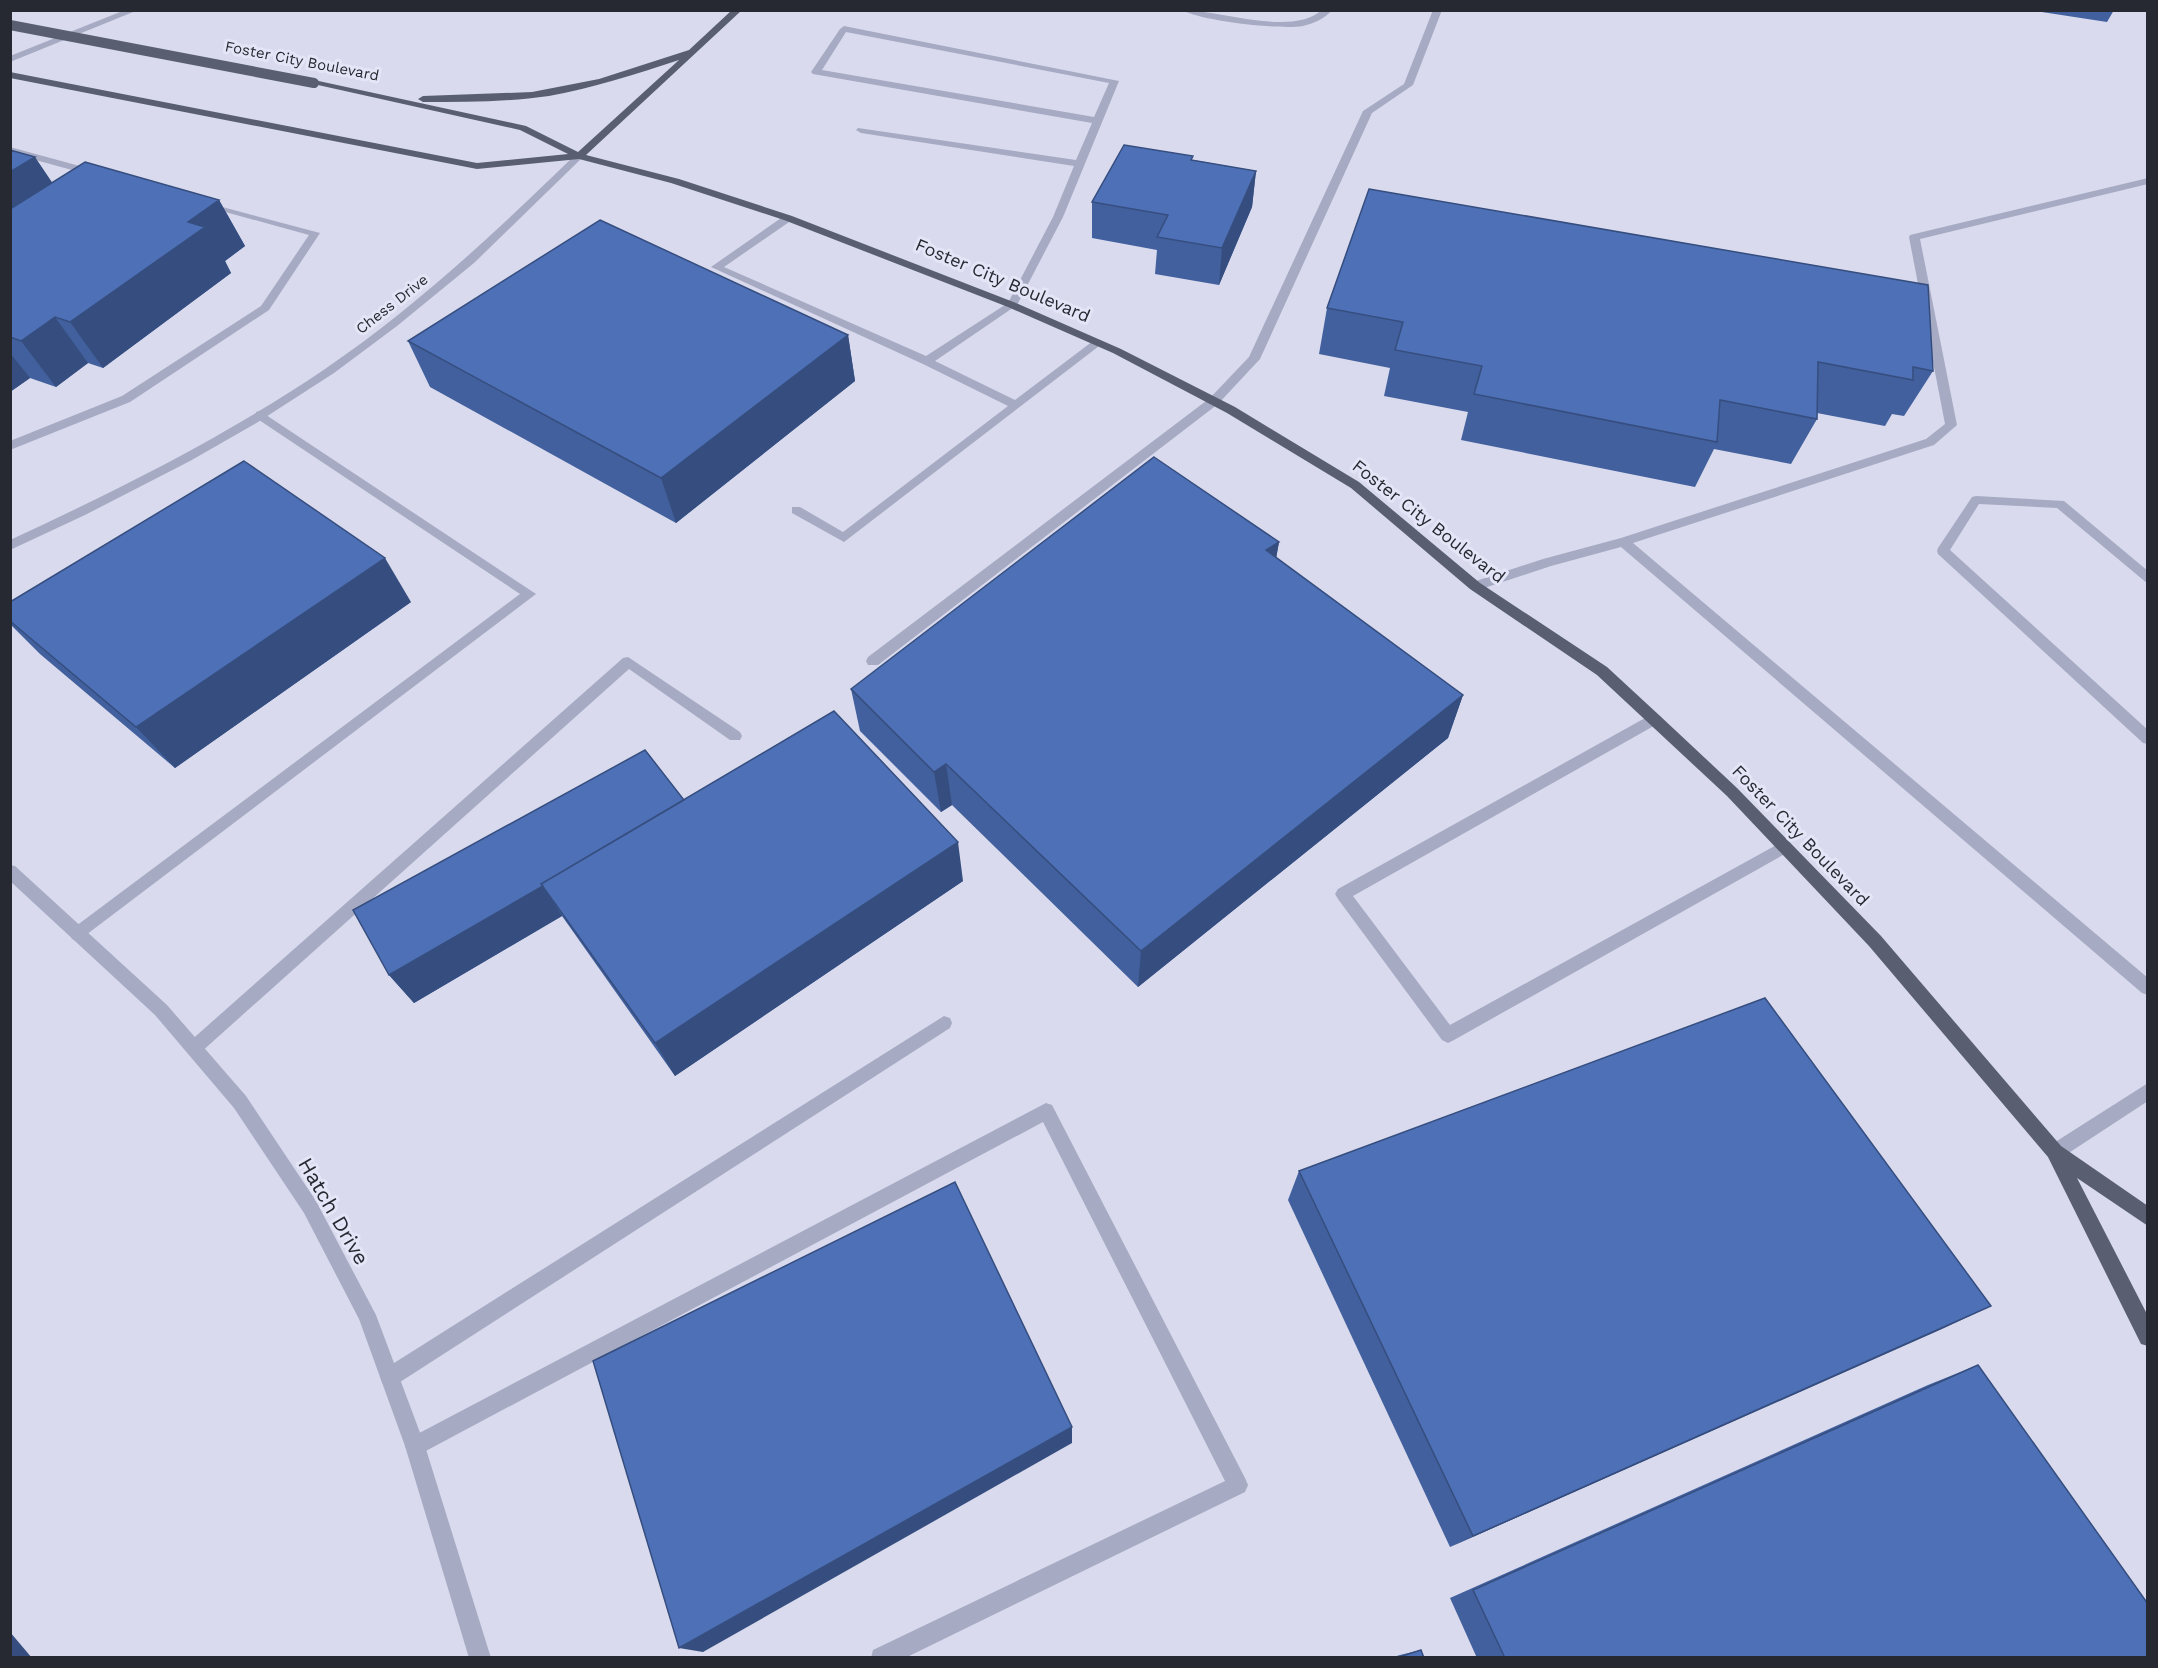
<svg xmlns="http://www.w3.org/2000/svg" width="2158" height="1668" viewBox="0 0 2158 1668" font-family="'Work Sans',sans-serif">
	<rect width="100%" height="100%" fill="#d9daed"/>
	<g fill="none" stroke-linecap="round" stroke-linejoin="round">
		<path fill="#a6aac3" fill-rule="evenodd" d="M125,10H138L10,62V56Z
			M1182,10C1221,10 1291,37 1322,10H1332C1324,19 1315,23 1303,26C1281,30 1201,21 1182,10Z
			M1433,10H1442L1413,85L1372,113L1260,359L1218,404L878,665H868L866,661L868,657L1210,398L1249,357L1363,111L1404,84Z
			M844,26L1119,81L1063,217L1017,305L935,361L1015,400L1093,341L1097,340L1103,343L844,542L792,513V507H800L843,532L1008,406L923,364L711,267L784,216H792V220L724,267L926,356L1008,303L1053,217L1074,166L861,133L856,130L858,128L1076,160L1092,123L813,74L811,72L840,29ZM846,32L1109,83L1094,117L822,70Z
			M10,147L98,171L99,173L94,176L10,153Z
			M2148,178V184L1920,239L1957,425L1934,445L1633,543L2148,978V995L2142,993L1621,547L1551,566L1475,591L1468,586L1470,583L1543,559L1621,538L1926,439L1945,424L1909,237L1910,235Z
			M200,201L320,233L269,310L130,402L10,450V441L122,396L261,306L309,235L200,205Z
			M260,411L536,594L78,941L72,939L70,934L72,929L520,594L256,418V412Z
			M1976,496L2064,501L2148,571V584L2057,508L1979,504L1950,550L2148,730V744L2143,743L1938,554L1937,551L1938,548L1972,497Z
			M628,657L740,732L742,736L740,740H730L629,669L200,1053L194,1056L188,1053L186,1048L188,1043L623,658Z
			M1654,713L1661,719L1659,723L1353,896L1450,1025L1780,843H1790L1793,847L1790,851L1454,1040L1448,1043L1442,1040L1338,899L1335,894L1338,889Z
			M944,1016L950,1018L952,1023L950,1028L397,1384L390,1387L383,1384L380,1377L383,1370Z
			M2148,1083V1101L2061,1158L2055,1160L2049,1158L2046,1152L2049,1146Z
			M1046,1103L1052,1105L1245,1478L1248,1485L1245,1492L905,1658H871L873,1650L1225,1481L1043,1122L422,1453L415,1456L408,1453L405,1446L408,1439Z"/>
		<path fill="#a6aac3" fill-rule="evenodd" d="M576,154L584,156L474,263L397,326L334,373L258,422L190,461L85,515L10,550V540C118,490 226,436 325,369C417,306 496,232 576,154Z
			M10,865L15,866L167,1005L246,1096L316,1201L376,1315L425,1446L491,1658H469L405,1446L359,1319L304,1213L234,1108L155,1015L10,881Z"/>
		<path fill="#595f71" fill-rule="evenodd" d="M732,10H742L586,155L679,179L792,216L1016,303L1121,349L1235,407L1359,482L1480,583L1607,667L1659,715L1737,788L1881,936L2061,1146L2148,1206V1226L2077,1178L2148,1316V1346L2141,1344L2048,1157L1869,946L1727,796L1597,675L1470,589L1351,488L1227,413L1113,353L1008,307L784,220L671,183L579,159L477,169L10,78V72L477,163L568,154L520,130L309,83L314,80L526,126L578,152L679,60C636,74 593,88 549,96C507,102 465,102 423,102L418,99L423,96L532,92L599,79L689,50Z"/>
		<path stroke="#595f71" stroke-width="10" d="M10,25L314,83"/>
	</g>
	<path fill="#42609d" d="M2028,10H2114L2107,22Z
		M10,150L52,183L219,200L245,246L225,261L231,273L103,368L88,363L56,387L30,378L10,392Z
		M1193,160L1256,171L1252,207L1219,285L1155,274L1157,250L1092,238V202Z
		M1369,189L1933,371L1904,416L1892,414L1885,426L1817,413V419L1791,464L1714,449L1695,487L1461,440L1468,412L1384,396L1390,368L1319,354L1327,308Z
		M848,335L855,381L676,523L430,387L408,341Z
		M1279,542L1276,558L1463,695L1448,738L1138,987L952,805L941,812L860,731L851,689Z
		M10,602H411L175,768L40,654L10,624Z
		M684,800L963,881L675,1076L562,916L414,1003L389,975Z
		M1299,1171L1991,1306L1450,1547L1288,1200Z
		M1978,1365L2148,1658H1477L1450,1598L1928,1385Z
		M1421,1650L1424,1658H1390L1400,1655Z"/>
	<path fill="#364e7f" d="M35,157L66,203L10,238V172Z
		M1256,171L1252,207L1219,285L1222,248Z
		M219,200L245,246L225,261L231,273L103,368L70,322L188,222Z
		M55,317L88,363L56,387L21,341Z
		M848,335L855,381L676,523L661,478Z
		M10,353L30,378L10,392Z
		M1279,542L1271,587L1266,550Z
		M385,558L411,602L175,768L136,727Z
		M1463,695L1448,738L1138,987L1141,951Z
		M946,764L952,805L941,812L934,772Z
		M958,842L963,881L675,1076L655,1043Z
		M543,886L562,916L414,1003L389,975Z
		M1991,1306L1942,1329L1450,1547L1473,1536Z
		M1072,1427V1443L703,1652L679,1648Z
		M10,1632L32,1658H10Z"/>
	<path fill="#4d70b6" stroke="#364e7f" stroke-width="1.5" d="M1124,145L1193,156L1191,160L1256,171L1222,248L1157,237L1168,215L1092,202Z
		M10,150L35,157L10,172Z
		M85,162L219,200L188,222L205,227L70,322L55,317L21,341L10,337V209Z
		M1369,189L1928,285L1933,371L1913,367V380L1818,362L1817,419L1720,400L1717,442L1474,394L1482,366L1395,350L1403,322L1327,308Z
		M600,220L848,335L661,478L408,341Z
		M1154,457L1279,542L1266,550L1463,695L1141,951L946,764L934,772L851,689Z
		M244,461L385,558L136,727L10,621V602Z
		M834,711L958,842L655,1043L541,884Z
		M645,750L684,800L541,884L543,886L389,975L353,910Z
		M1765,998L1991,1306L1473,1536L1299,1171Z
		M955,1182L1072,1427L679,1648L593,1361Z
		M1978,1365L2148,1604V1658H1505L1473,1590Z
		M1421,1650L1424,1658H1396Z"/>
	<g text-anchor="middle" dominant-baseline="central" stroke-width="6" stroke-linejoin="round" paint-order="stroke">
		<g font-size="15" fill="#262931" stroke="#e4e5f6">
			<text transform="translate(302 61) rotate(11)">Foster City Boulevard</text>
			<text transform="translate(392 304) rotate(-38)">Chess Drive</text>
		</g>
		<g font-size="18" fill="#262931" stroke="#e4e5f6">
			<text transform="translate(1003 280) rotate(23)">Foster City Boulevard</text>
			<text transform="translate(1429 521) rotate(38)">Foster City Boulevard</text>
			<text transform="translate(1801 835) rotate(46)">Foster City Boulevard</text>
		</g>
		<g font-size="21" fill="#262931" stroke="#e4e5f6">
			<text transform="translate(334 1211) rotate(60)">Hatch Drive</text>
		</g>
	</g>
	<rect width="2158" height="1668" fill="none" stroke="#262931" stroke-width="24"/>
</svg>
